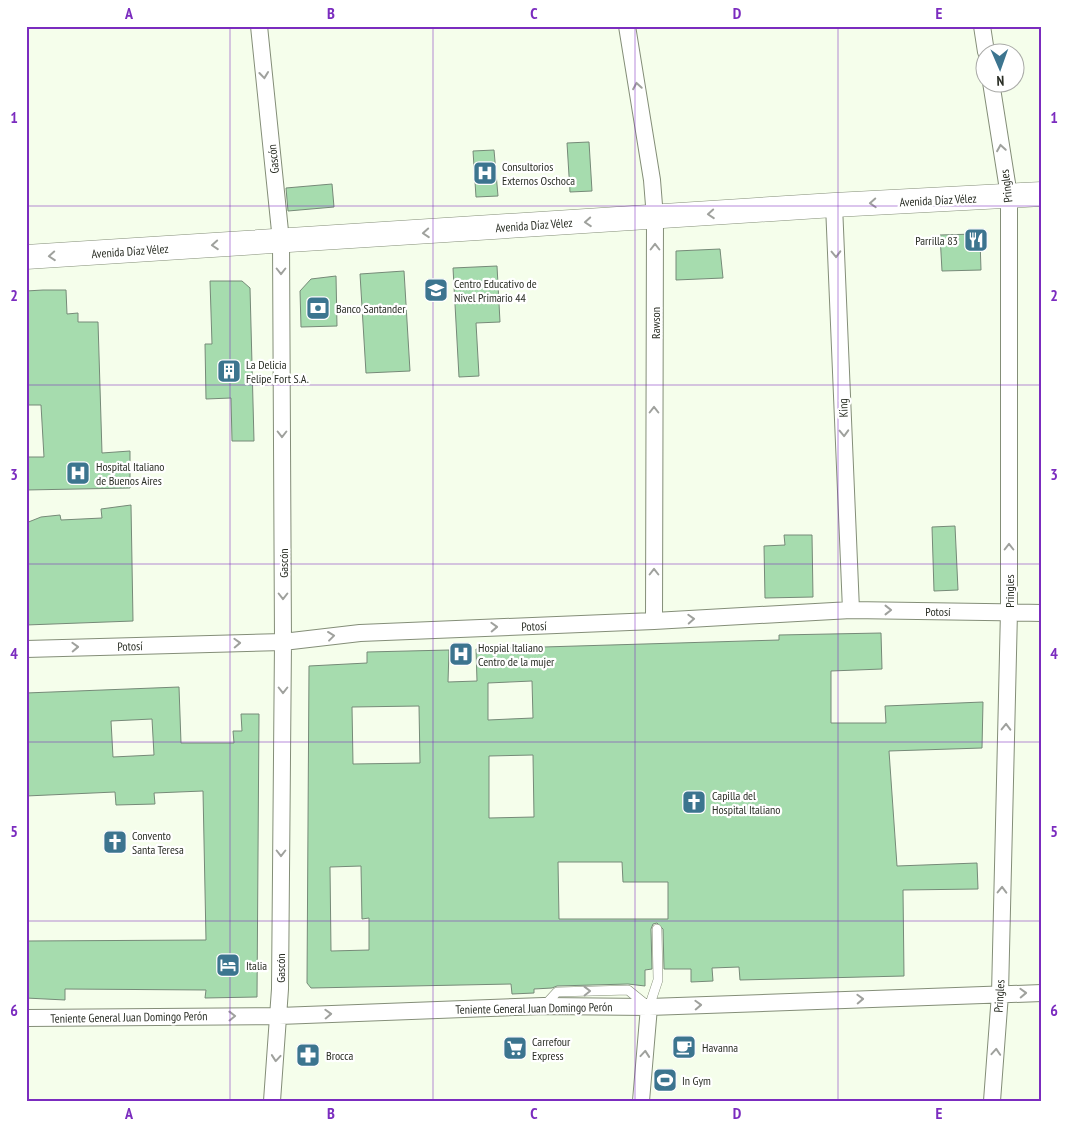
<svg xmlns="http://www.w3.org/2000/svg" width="1068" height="1127" viewBox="0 0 1068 1127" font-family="'PT Sans Narrow',sans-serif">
	<rect width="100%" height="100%" fill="#f5feeb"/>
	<path fill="#a6dcae" stroke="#768a78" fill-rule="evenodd" d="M589,142L592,191L570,192L567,143Z
		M494,150L498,196L476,197L473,151Z
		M332,184L334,207L288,211L286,188Z
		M975,234L980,239L981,270L942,271L940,235Z
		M720,249L723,278L676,280V251Z
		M497,266L500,322L476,323L479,376L459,377L453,268Z
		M404,271L410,371L366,373L360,274Z
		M336,276L337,326L301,327L300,291L311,279Z
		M210,281H242L250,288L254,441H232L231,398L206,399L205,344H212Z
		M43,290H66L67,314L78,313V322H98L102,453L130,451V488L26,490V457H44L41,405H26V291Z
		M131,505L133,621L26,625V523L41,517L60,515L61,520L102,518L101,509Z
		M955,526L958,590L934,591L932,527Z
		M784,535H812L813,597L765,598L764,546L785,545Z
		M881,633L882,669L831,671V723H886L885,706L983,702L982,748L889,751L897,866L977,863L978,889L903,890L904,976L740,980L739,967L712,968L713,981L691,982V969H664L663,929L657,923L653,924L651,929L652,969L645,970V986L628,984L557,986L552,988L534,989V993L512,994L511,984L311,988L307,983L309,666L367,663V652L449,650L448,682L477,681L476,649L779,640V635ZM532,681L533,718L488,720V683ZM419,706L420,763L353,764L352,707ZM533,755L534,817L489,818V756ZM558,862H622L623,882H668V919H559ZM361,866L362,919L369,918V950L331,951L330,867Z
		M179,687L181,743H234L233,731H242L241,714H259L257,997L205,998L206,990L65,989V1000L26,998V941L206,940L203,791L154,793L155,804L116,805L115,792L26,796V693ZM152,719L154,755L113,757L111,721Z"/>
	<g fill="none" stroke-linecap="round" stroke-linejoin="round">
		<g stroke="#848e78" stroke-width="10">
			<path id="lane" d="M545,1005L557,992L628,990L649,1007L658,980L657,929"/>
		</g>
		<g stroke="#848e78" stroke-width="18">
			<path id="street" d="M259,26L281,241L283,642L280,989L272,1101
				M627,26L652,180L655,218L654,621
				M982,26L986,52
				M991,82L1009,196V611L1000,994L992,1101
				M834,205L851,610
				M26,649L283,642L360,633L654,621L851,610L1042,613
				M26,1018L279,1016L544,1006L649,1007L1042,993
				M641,1101L649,1007"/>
		</g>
		<g stroke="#848e78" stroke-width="25">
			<path id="secondary" d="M26,257L834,205L1042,194"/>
		</g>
		<use href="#lane" stroke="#fff" stroke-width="9"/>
		<use href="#street" stroke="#fff" stroke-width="16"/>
		<use href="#secondary" stroke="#fff" stroke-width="24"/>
	</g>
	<defs><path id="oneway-chevron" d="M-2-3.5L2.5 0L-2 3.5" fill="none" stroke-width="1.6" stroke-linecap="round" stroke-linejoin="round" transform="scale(1.25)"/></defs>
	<g stroke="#9fa19d">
		<use href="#oneway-chevron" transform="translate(264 75) rotate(84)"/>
		<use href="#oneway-chevron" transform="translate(637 86) rotate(-99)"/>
		<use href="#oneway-chevron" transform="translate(1001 148) rotate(-99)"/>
		<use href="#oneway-chevron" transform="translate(873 203) rotate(177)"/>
		<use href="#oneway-chevron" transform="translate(711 214) rotate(176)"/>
		<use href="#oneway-chevron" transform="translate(588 222) rotate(176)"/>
		<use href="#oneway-chevron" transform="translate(426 233) rotate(176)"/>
		<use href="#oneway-chevron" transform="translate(215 245) rotate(176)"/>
		<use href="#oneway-chevron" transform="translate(655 247) rotate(-90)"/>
		<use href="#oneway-chevron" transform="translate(836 254) rotate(88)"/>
		<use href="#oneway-chevron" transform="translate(52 256) rotate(176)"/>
		<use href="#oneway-chevron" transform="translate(281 271) rotate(90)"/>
		<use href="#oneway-chevron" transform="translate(654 410) rotate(-90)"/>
		<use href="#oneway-chevron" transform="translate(844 433) rotate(88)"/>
		<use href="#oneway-chevron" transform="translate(282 434) rotate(90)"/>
		<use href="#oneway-chevron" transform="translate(1009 547) rotate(-90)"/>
		<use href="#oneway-chevron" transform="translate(654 572) rotate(-90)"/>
		<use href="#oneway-chevron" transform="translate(283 596) rotate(90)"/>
		<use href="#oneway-chevron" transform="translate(888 610)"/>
		<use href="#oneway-chevron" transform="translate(691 619) rotate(-3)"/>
		<use href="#oneway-chevron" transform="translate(494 627) rotate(-2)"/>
		<use href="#oneway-chevron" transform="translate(331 636) rotate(-7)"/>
		<use href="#oneway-chevron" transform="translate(237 643) rotate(-2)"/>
		<use href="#oneway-chevron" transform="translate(75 647) rotate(-2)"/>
		<use href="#oneway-chevron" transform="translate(283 690) rotate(90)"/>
		<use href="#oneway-chevron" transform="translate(1006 727) rotate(-89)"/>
		<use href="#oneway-chevron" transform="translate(281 853) rotate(90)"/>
		<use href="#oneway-chevron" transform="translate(1002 890) rotate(-89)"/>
		<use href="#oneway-chevron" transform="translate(587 991) rotate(-1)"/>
		<use href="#oneway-chevron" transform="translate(1023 993) rotate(-2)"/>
		<use href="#oneway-chevron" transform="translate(860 999) rotate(-2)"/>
		<use href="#oneway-chevron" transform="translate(698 1005) rotate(-2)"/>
		<use href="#oneway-chevron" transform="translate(328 1014) rotate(-2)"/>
		<use href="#oneway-chevron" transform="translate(232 1016) rotate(-1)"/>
		<use href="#oneway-chevron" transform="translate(996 1052) rotate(-86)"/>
		<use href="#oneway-chevron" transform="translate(645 1054) rotate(-85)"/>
		<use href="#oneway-chevron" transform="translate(276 1058) rotate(95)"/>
	</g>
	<path fill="none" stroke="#7b2cbf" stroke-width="1" stroke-opacity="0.55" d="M230,26V1101M433,26V1101M635,26V1101M838,26V1101M26,206H1042M26,385H1042M26,564H1042M26,742H1042M26,921H1042"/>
	<defs>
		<g id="hospital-square" transform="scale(1.25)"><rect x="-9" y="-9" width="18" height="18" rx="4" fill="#3c758f" stroke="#fff"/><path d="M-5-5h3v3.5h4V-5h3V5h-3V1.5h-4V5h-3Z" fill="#fff"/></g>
		<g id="restaurant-square" transform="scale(1.25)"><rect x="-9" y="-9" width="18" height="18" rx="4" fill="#3c758f" stroke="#fff"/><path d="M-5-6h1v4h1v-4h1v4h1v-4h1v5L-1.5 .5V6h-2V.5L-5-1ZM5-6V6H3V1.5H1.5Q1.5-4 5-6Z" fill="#fff"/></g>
		<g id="school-square" transform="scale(1.25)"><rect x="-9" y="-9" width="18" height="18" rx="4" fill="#3c758f" stroke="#fff"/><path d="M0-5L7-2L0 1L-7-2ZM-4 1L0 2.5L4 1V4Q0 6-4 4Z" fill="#fff"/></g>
		<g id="bank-square" transform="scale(1.25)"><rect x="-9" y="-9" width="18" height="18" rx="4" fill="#3c758f" stroke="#fff"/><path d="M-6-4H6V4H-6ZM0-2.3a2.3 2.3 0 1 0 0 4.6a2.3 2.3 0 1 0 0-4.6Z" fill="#fff"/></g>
		<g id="building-square" transform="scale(1.25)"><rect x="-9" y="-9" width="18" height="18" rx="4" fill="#3c758f" stroke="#fff"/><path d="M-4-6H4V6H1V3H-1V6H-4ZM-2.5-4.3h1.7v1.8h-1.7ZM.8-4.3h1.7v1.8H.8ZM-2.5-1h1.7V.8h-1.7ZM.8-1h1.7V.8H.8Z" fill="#fff"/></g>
		<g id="church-square" transform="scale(1.25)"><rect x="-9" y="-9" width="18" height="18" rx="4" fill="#3c758f" stroke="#fff"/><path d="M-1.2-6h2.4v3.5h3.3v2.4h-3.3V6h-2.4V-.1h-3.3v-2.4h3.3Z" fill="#fff"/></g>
		<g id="hotel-square" transform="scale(1.25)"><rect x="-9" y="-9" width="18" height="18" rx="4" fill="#3c758f" stroke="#fff"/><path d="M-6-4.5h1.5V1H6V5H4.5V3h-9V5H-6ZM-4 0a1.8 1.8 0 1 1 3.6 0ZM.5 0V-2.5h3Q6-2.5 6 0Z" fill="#fff"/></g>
		<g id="cafe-square" transform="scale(1.25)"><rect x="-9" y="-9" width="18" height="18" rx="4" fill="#3c758f" stroke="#fff"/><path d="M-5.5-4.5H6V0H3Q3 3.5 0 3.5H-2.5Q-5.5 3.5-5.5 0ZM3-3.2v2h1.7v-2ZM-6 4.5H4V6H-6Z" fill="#fff"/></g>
		<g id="supermarket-square" transform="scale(1.25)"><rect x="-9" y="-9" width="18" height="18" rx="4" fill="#3c758f" stroke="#fff"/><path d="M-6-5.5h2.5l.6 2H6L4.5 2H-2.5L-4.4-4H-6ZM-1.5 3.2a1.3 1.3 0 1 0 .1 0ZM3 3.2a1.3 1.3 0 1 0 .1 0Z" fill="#fff"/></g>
		<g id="pharmacy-square" transform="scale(1.25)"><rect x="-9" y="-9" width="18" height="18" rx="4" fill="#3c758f" stroke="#fff"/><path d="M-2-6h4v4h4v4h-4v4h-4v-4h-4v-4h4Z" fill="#fff"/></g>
		<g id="stadium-square" transform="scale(1.25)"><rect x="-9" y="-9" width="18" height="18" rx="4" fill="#3c758f" stroke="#fff"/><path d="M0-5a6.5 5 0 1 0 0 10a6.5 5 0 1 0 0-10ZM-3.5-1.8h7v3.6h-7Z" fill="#fff"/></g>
	</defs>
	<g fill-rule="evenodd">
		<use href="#hospital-square" x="485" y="173"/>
		<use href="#restaurant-square" x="976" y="240"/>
		<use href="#school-square" x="436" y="290"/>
		<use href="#bank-square" x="318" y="308"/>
		<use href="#building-square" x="229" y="371"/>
		<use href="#hospital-square" x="78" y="473"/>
		<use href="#hospital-square" x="461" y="654"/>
		<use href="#church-square" x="694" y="802"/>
		<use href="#church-square" x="115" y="842"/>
		<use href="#hotel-square" x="228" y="965"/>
		<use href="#cafe-square" x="684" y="1047"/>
		<use href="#supermarket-square" x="515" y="1048"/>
		<use href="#pharmacy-square" x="308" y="1055"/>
		<use href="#stadium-square" x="665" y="1080"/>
	</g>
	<g text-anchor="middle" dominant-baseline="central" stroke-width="4.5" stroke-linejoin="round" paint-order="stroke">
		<g font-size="12" fill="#2a2e25" stroke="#fff">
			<text transform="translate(273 159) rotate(-96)">Gascón</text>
			<text transform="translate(1006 186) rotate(-97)">Pringles</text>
			<text transform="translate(938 200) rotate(-3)">Avenida Díaz Vélez</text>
			<text transform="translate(534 225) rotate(-4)">Avenida Díaz Vélez</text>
			<text transform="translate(130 251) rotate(-4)">Avenida Díaz Vélez</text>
			<text transform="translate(655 323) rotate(-90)">Rawson</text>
			<text transform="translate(843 408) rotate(-92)">King</text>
			<text transform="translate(283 563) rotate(-90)">Gascón</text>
			<text transform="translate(1009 591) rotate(-90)">Pringles</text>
			<text x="938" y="611">Potosí</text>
			<text transform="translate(534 626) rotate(-2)">Potosí</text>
			<text transform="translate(130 646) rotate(-2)">Potosí</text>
			<text transform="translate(280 968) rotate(-90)">Gascón</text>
			<text transform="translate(999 996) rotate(-87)">Pringles</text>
			<text transform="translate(534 1008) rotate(-1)">Teniente General Juan Domingo Perón</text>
			<text transform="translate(129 1017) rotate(-1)">Teniente General Juan Domingo Perón</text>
		</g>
		<g font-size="12" fill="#2a2e25" stroke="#fff" text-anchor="start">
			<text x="502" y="166">Consultorios<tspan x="502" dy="14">Externos Oschoca</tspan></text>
			<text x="958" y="240" text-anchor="end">Parrilla 83</text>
			<text x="454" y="283">Centro Educativo de<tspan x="454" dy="14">Nivel Primario 44</tspan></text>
			<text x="336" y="308">Banco Santander</text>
			<text x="246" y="364">La Delicia<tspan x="246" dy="14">Felipe Fort S.A.</tspan></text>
			<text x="96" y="466">Hospital Italiano<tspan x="96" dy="14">de Buenos Aires</tspan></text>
			<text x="478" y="647">Hospial Italiano<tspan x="478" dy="14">Centro de la mujer</tspan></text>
			<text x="712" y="795">Capilla del<tspan x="712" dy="14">Hospital Italiano</tspan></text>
			<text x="132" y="835">Convento<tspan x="132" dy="14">Santa Teresa</tspan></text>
			<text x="246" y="965">Italia</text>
			<text x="532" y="1041">Carrefour<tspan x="532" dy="14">Express</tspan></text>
			<text x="702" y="1047">Havanna</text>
			<text x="326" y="1055">Brocca</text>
			<text x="682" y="1080">In Gym</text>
		</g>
	</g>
	<rect width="1068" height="1127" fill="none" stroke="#ffffff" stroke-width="55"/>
	<g transform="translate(1000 68) rotate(178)"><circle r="24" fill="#ffffff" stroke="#aaaba8"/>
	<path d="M0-4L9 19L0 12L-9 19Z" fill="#3c758f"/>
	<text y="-8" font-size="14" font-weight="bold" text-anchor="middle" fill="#2a2e25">N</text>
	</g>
	<rect x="28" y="28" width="1012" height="1072" fill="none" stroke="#7b2cbf" stroke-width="2"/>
	<g font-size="16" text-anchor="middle" font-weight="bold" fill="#7b2cbf">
		<text x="129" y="19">A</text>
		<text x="331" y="19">B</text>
		<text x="534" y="19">C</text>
		<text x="737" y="19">D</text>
		<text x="939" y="19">E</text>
		<text x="14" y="123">1</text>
		<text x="1054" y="123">1</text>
		<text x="14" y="301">2</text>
		<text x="1054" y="301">2</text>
		<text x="14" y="480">3</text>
		<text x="1054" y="480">3</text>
		<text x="14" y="659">4</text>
		<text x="1054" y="659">4</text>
		<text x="14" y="837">5</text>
		<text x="1054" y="837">5</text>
		<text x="14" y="1016">6</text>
		<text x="1054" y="1016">6</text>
		<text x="129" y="1119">A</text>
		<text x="331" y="1119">B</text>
		<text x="534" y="1119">C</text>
		<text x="737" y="1119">D</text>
		<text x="939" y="1119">E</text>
	</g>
</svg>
